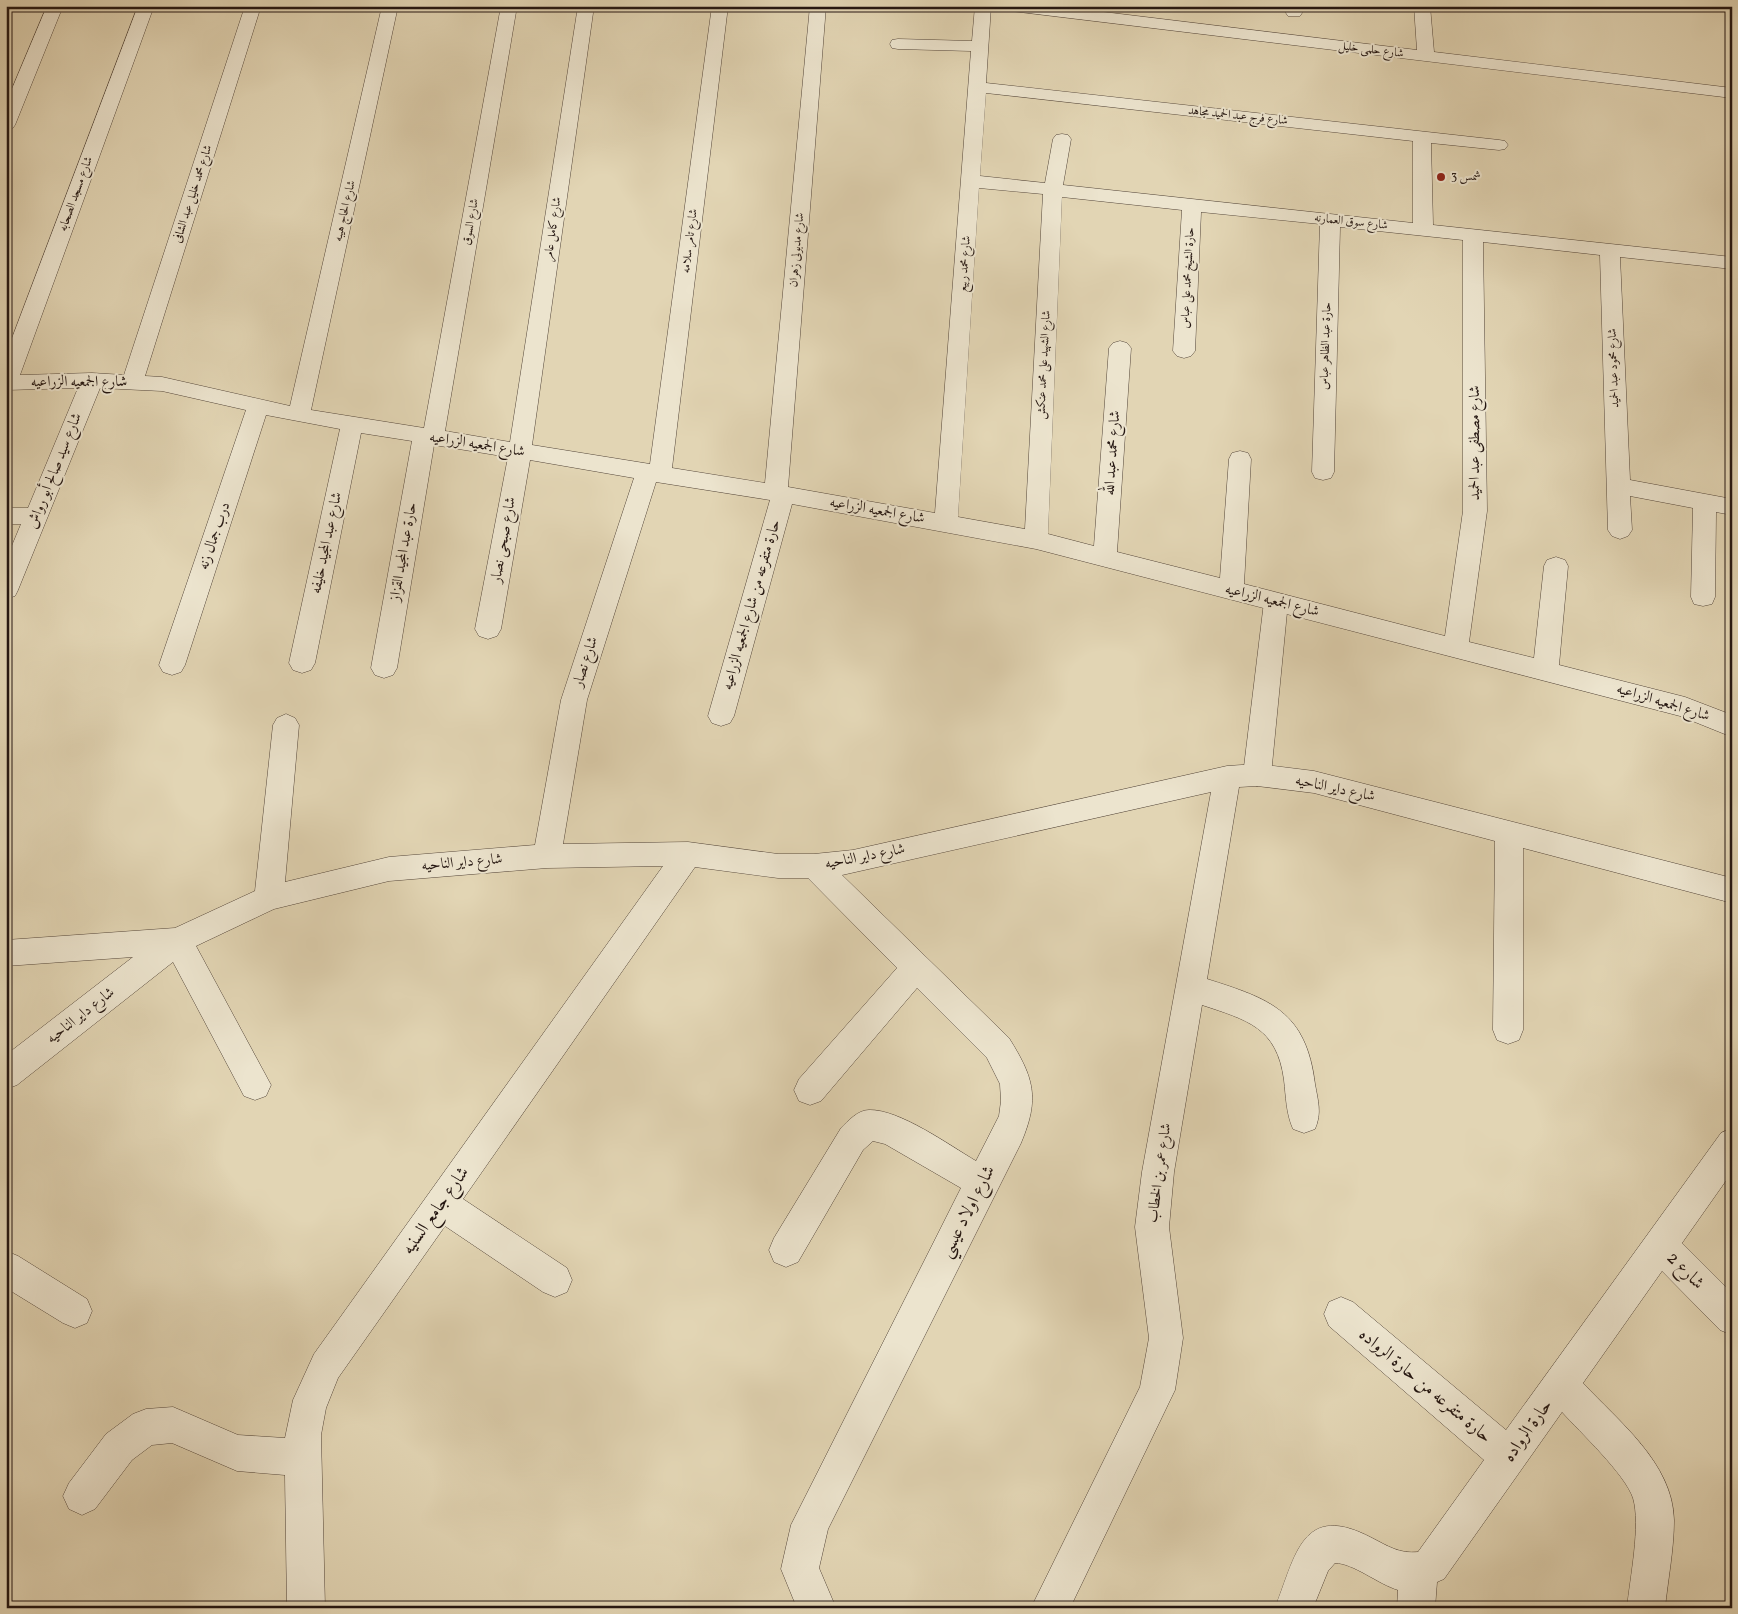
<svg xmlns="http://www.w3.org/2000/svg" width="1738" height="1614" viewBox="0 0 1738 1614" font-family="Vollkorn,Amiri,serif">
	<rect width="100%" height="100%" fill="#e2d5b4"/>
	<filter id="stains"><feTurbulence type="fractalNoise" baseFrequency=".004" numOctaves="4"/><feColorMatrix values="0 0 0 0 .2 0 0 0 0 .09 0 0 0 0 .02 0 0 0 .5 -.17"/></filter>
	<radialGradient id="worn" r=".72"><stop offset=".6" stop-color="#630" stop-opacity="0"/><stop offset="1" stop-color="#630" stop-opacity=".3"/></radialGradient>
	<g fill="none" stroke-linecap="round" stroke-linejoin="round">
		<g stroke="#54463a" stroke-width="1">
			<path id="lane" d="M1276,593L1285,595L1288,602L1271,775L1267,783L1257,786L1247,783L1243,775L1264,602L1267,595Z"/>
		</g>
		<g stroke="#54463a" stroke-width="1">
			<path id="street" d="M47,6H63L15,125L12,129L6,130V103Z
				M138,6H154L20,375L92,373L124,375L245,6H261L145,376L162,377L290,406L382,6H398L311,410L424,428L501,6H517L445,431L510,442L578,6H594L532,445L650,464L712,6H728L672,468L765,483L810,6H826L788,487L935,513L971,51L898,49L892,48L890,44L892,40L898,39L972,41L975,6H991L986,83L1499,140L1505,141L1508,145L1505,149L1499,150L1431,143L1433,225L1732,257V269L1620,257L1630,480L1732,499V515L1716,512L1715,597L1712,604L1703,606L1694,604L1691,597L1693,508L1630,496L1632,530L1628,536L1620,539L1612,536L1608,530L1600,255L1483,242L1487,511L1469,642L1534,658L1544,566L1547,560L1556,557L1565,560L1568,566L1559,665L1685,697L1732,715V737L1680,716L1036,549L792,504L734,716L730,723L721,726L712,723L708,716L770,500L656,482L587,700L563,844L688,842L778,854H814L853,850L1227,766L1257,764L1314,771L1732,878V903L1523,848V1030L1519,1040L1508,1044L1497,1040L1493,1030L1495,841L1314,793L1257,786L1239,787L1207,979C1270,999 1306,1011 1315,1084C1318,1101 1322,1113 1315,1129L1304,1133L1293,1129C1286,1113 1286,1097 1284,1080C1277,1027 1247,1020 1202,1005L1174,1172L1169,1227L1183,1338L1175,1390L1070,1608H1031L1140,1387L1149,1338L1135,1227L1142,1172L1211,792L842,875L1009,1038C1034,1078 1040,1098 1021,1143L828,1529L819,1568L836,1608H797L781,1569L791,1525L961,1188L885,1144L873,1141L863,1150L798,1262L786,1267L774,1262L769,1250L774,1238L841,1128C848,1121 858,1110 869,1110C899,1109 949,1145 976,1161L999,1116L1001,1101L1000,1084L987,1058L917,988L821,1101L810,1105L799,1101L794,1090L799,1079L897,968L808,878H778L695,867L463,1199L567,1268L572,1280L567,1292L555,1297L543,1292L445,1226L338,1378L326,1408L321,1435L325,1608H287L285,1475L237,1471L172,1443L152,1445L132,1460L95,1509L82,1515L69,1509L63,1496L69,1483L106,1434L133,1414L146,1409L173,1407L238,1435L285,1438L293,1400L314,1354L663,866L547,868L389,881L274,909L196,946L271,1085L266,1096L255,1100L244,1096L173,962L17,1085L6,1089V1055L133,957L6,966V940L175,928L255,891L273,725L277,718L286,714L295,718L299,725L285,882L389,857L535,845L561,700L634,478L530,460L501,629L497,636L488,639L479,636L475,629L508,457L434,445L397,668L393,675L384,678L375,675L371,668L412,441L361,433L315,663L311,670L302,673L293,670L289,663L340,429L266,415L185,665L181,672L172,675L163,672L159,665L246,410L162,391L100,388L18,590L15,596L6,599V560L21,524H6V508H28L78,388L6,390V354ZM986,93L1413,141V223L1063,185L1071,139L1068,135L1062,134L1056,135L1053,139L1045,183L980,176ZM979,188L1043,194L1025,529L958,517ZM1062,197L1182,210L1173,351L1177,356L1184,358L1191,356L1195,351L1201,212L1320,224L1312,472L1315,478L1323,480L1331,478L1334,472L1340,227L1463,240V511L1445,636L1244,584L1251,459L1248,453L1240,451L1232,453L1229,459L1220,578L1117,552L1131,348L1127,343L1120,341L1113,343L1109,348L1094,546L1048,534Z
				M1003,6H1054L1417,50L1414,6H1430L1434,52L1732,88V98L1011,11L1005,9Z
				M1286,6H1302V13L1300,16H1288L1286,13Z
				M1732,1128V1172L1682,1243L1732,1293V1335L1720,1330L1662,1271L1583,1383C1618,1421 1673,1463 1674,1520C1674,1549 1668,1579 1665,1608H1627C1630,1578 1641,1525 1633,1498C1625,1474 1580,1432 1562,1412L1444,1579L1437,1582L1435,1608H1397L1398,1590C1378,1584 1353,1563 1335,1563L1328,1571L1313,1608H1275C1296,1555 1302,1501 1372,1538C1388,1546 1399,1554 1418,1552L1484,1460L1329,1326L1324,1314L1329,1302L1341,1297L1353,1302L1506,1430L1721,1133Z
				M6,1251L18,1256L87,1299L92,1311L87,1323L75,1328L63,1323L6,1288Z"/>
		</g>
		<use href="#lane" fill="#ece4ce" fill-rule="evenodd"/>
		<use href="#street" fill="#ece4ce" fill-rule="evenodd"/>
	</g>
	<circle fill="#8f2418" stroke="#ece4ce" stroke-width="2" cx="1441" cy="177" r="5"/>
	<g text-anchor="middle" dominant-baseline="central" stroke-width="4" stroke-linejoin="round" paint-order="stroke">
		<g font-size="12" fill="#251712" stroke="#ece4ce">
			<text transform="translate(1371 50) rotate(7)">شارع حلمى خليل</text>
			<text transform="translate(1238 116) rotate(6)">شارع فرج عبد الحميد مجاهد</text>
			<text transform="translate(76 194) rotate(-70)">شارع مسجد الصحابه</text>
			<text transform="translate(193 194) rotate(-72)">شارع محمد خليل عبد الشافى</text>
			<text transform="translate(345 211) rotate(-77)">شارع الحاج هيبه</text>
			<text transform="translate(471 222) rotate(-80)">شارع السوق</text>
			<text transform="translate(1351 222) rotate(6)">شارع سوق العمارنه</text>
			<text transform="translate(553 229) rotate(-82)">شارع كامل عامر</text>
			<text transform="translate(690 241) rotate(-83)">شارع تامر سلامه</text>
			<text transform="translate(797 250) rotate(-85)">شارع مدبولى زهران</text>
			<text transform="translate(965 264) rotate(-86)">شارع محمد ربيع</text>
			<text transform="translate(1188 278) rotate(-87)">حارة الشيخ محمد على عباس</text>
			<text transform="translate(1326 346) rotate(-88)">حارة عبد الظاهر عباس</text>
			<text transform="translate(1044 365) rotate(-87)">شارع الشهيد على محمد عنكش</text>
			<text transform="translate(1614 368) rotate(-92)">شارع محمود عبد الحميد</text>
		</g>
		<g font-size="12" fill="#251712" stroke="#ece4ce" text-anchor="start">
			<text x="1451" y="177">شمس 3</text>
		</g>
		<g font-size="15" fill="#251712" stroke="#ece4ce">
			<text x="79" y="382">شارع الجمعيه الزراعيه</text>
			<text transform="translate(1475 443) rotate(-90)">شارع مصطفى عبد الحميد</text>
			<text transform="translate(477 445) rotate(9)">شارع الجمعيه الزراعيه</text>
			<text transform="translate(1113 453) rotate(-86)">شارع محمد عبد الله</text>
			<text transform="translate(55 471) rotate(-68)">شارع سيد صالح أبو رواش</text>
			<text transform="translate(877 511) rotate(10)">شارع الجمعيه الزراعيه</text>
			<text transform="translate(215 536) rotate(-71)">درب جمال زنه</text>
			<text transform="translate(504 540) rotate(-80)">شارع صبحى نصار</text>
			<text transform="translate(327 543) rotate(-78)">شارع عبد المجيد خليفه</text>
			<text transform="translate(404 552) rotate(-80)">حارة عبد المجيد القزاز</text>
			<text transform="translate(1272 601) rotate(14)">شارع الجمعيه الزراعيه</text>
			<text transform="translate(752 605) rotate(-74)">حارة متفرعه من شارع الجمعيه الزراعيه</text>
			<text transform="translate(586 662) rotate(-72)">شارع نصار</text>
			<text transform="translate(1663 703) rotate(17)">شارع الجمعيه الزراعيه</text>
			<text transform="translate(1335 789) rotate(12)">شارع داير الناحيه</text>
			<text transform="translate(865 857) rotate(-11)">شارع داير الناحيه</text>
			<text transform="translate(462 863) rotate(-5)">شارع داير الناحيه</text>
			<text transform="translate(81 1016) rotate(-38)">شارع داير الناحيه</text>
			<text transform="translate(1160 1173) rotate(-82)">شارع عمر بن الخطاب</text>
		</g>
		<g font-size="18" fill="#251712" stroke="#ece4ce">
			<text transform="translate(436 1211) rotate(-55)">شارع جامع السنيه</text>
			<text transform="translate(968 1212) rotate(-63)">شارع اولاد عيسي</text>
			<text transform="translate(1685 1271) rotate(45)">شارع 2</text>
			<text transform="translate(1425 1386) rotate(40)">حارة متفرعه من حارة الرواده</text>
			<text transform="translate(1528 1431) rotate(-55)">حارة الرواده</text>
		</g>
	</g>
	<rect width="1738" height="1614" fill="none" stroke="#e2d5b4" stroke-width="25"/>
	<rect x="8" y="8" width="1723" height="1599" fill="none" stroke="#251712" stroke-width="2.5"/>
	<rect x="12" y="12" width="1713" height="1589" fill="none" stroke="#251712"/>
	<rect width="100%" height="100%" filter="url(#stains)"/>
	<rect width="100%" height="100%" fill="url(#worn)"/>
</svg>
